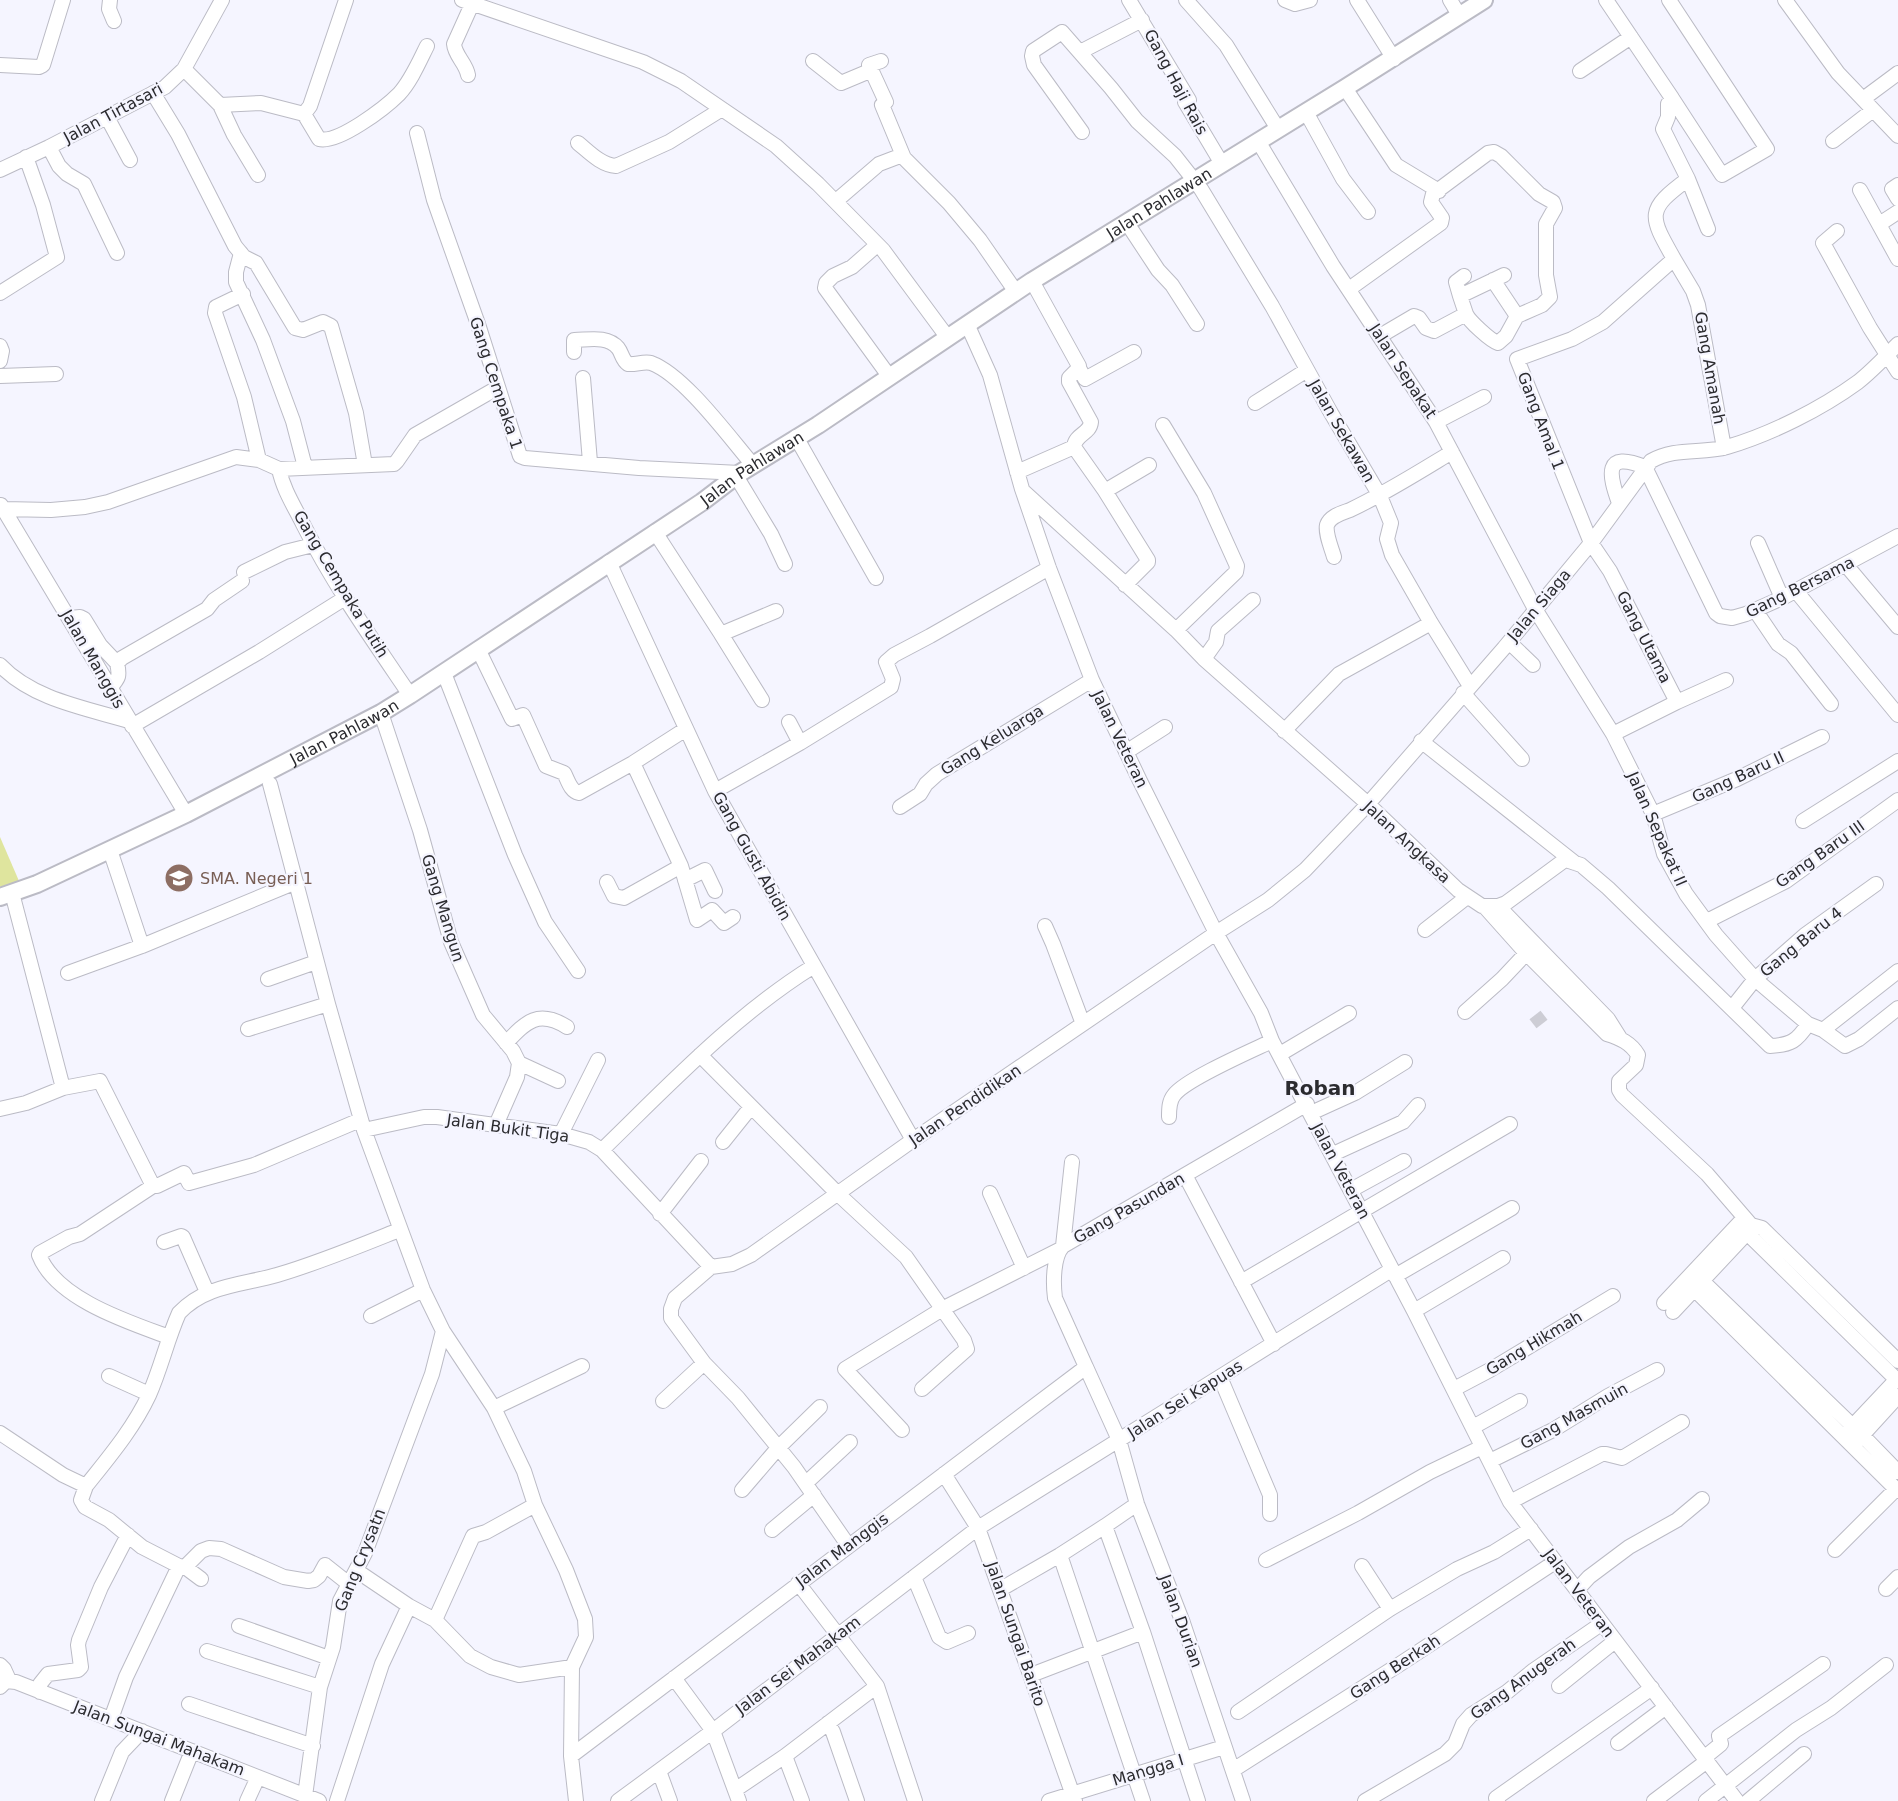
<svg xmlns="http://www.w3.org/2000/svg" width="1898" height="1801" viewBox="0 0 1898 1801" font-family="'DejaVu Sans',sans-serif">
	<rect width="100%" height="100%" fill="#f5f5ff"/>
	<path fill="#dfe59e" d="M0,837L19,881L0,887Z"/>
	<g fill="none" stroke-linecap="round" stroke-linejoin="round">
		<path stroke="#cdcdd5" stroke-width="14" stroke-dasharray="14 7" stroke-linecap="butt" d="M1535,1015L1542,1024"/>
		<g stroke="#bbbbc5" stroke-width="16">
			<path id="minor" d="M110,0L109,9L114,21
				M462,0L643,62L681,81L776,146L818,184L883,250L948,338
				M1129,0L1189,100L1185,102L1222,164
				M1186,0L1226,45L1278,129
				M1285,0L1295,4L1310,0
				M1357,0L1394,59
				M1450,0L1459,15
				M1606,0L1672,98L1668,104V117L1663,129L1688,179C1646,210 1649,215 1674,259L1603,322L1572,339L1517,359L1591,543L1610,571L1677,702L1613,734
				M1669,0L1767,149L1722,175L1672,98
				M1785,0L1838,73L1898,136
				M1080,52L1142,20
				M813,61L841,83L872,70
				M881,61L869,65L886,102L882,105L904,158
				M0,65L39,67L43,65L63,0
				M184,69L220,105L261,103L304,114L319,139C338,144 385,108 399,94C411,81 419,62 427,46
				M1580,71L1631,37
				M468,75C466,63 455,56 454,44L472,4
				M1345,88L1396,165L1439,191
				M153,93L178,134L235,246L244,257L256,263L295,328L303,330L323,322L331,326L356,413L365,465
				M1863,99L1898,73
				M220,105L234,135L258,175
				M1306,112L1343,179L1368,212
				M304,114L310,106L346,0
				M107,117L130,160
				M1082,132L1034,65L1032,56L1033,51L1062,32L1111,88L1137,121L1175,156L1201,189L1272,306L1331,413L1380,496L1391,523L1387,539L1392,555L1431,623L1470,686
				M417,133L434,200L478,324L520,456L525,458L639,468L740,473
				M1258,141L1333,266L1436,422L1535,609L1613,734L1653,814L1664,854L1686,894L1716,935L1755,979L1808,1024L1823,1030L1845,1046L1859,1039L1898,1008
				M1833,141L1873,110
				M578,143C589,152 601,165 616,166L669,142L722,109
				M49,147L59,166L67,174L84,184L117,253
				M0,170L49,147L165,87L184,69L222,0
				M1688,179L1708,229
				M1898,185L1892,189L1898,199
				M1860,190L1898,259
				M836,201L879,164L900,156L904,158L949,203L980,240L1016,292
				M1884,221L1898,212
				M1127,223L1158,270L1172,285L1197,324
				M1837,231L1823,243L1870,328L1898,372
				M877,245L852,267L833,276L826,283L825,288L889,376
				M241,253L236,272V282L263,340L293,421L305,467
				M1674,259L1693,291L1698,305L1724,448
				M1032,281L1079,366V368L1069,378V382L1091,422C1090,434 1075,434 1074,447
				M1349,289L1441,223L1442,218L1431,202L1433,194L1488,153L1494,152L1501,156L1539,194L1553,202L1555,208L1546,224V275L1550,297L1542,305L1517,316L1493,280
				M0,293L57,257L43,205L26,157
				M243,294L216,307L215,313L244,397L259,460
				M1460,296L1456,282L1464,276
				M1466,314C1469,321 1491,341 1498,343L1506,336L1517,316
				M968,326L990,375L1022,489L1049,568L1092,680L1140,781L1216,933L1261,1013L1272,1041L1414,1311L1510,1502L1737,1801
				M1380,336L1414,316L1419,318L1426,328L1434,331L1466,314L1460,296L1504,275
				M0,346L2,351L0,361
				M574,352V340C588,340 607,335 618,348C622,353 622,360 628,364C635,365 644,361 651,363C684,375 729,437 753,465
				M1079,368L1085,379L1134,352
				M0,376L56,374
				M583,378L590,462
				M1255,403L1307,370
				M1436,422L1484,397
				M1163,425L1204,493L1237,566L1236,572L1176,630
				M796,437L876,578
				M279,469L394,464L397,461L415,435L497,388
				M1017,472L1074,447L1105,491L1149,465
				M736,476L771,534L785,564
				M1023,491L1176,630L1204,659L1368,804L1458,890L1482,906H1498L1506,903L1562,862L1566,860L1581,865L1608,888L1770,1046C1791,1045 1797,1041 1808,1024
				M1105,491L1148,560V562L1125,585
				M1619,503C1609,475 1603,450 1645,467L1716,613L1720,616L1732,618L1746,614L1782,598L1898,536
				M1,505L186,814
				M4,509L51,510L85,507L108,502L236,457L259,460L279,469C283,489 294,506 303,524C333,584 372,639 410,695
				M655,532L721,634L776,611
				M1758,543L1782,598
				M1334,557C1332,549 1325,534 1327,525C1330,516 1342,513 1350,510C1386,493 1419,472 1452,452
				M609,562L715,791L913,1140
				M1846,565L1898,627
				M244,572L285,552L313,545
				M1796,591L1898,715
				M1755,610L1778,644L1791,653L1831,704
				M70,618L80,617L84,619L100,645L117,663
				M721,634L762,700
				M1509,642L1533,665
				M478,649L512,719L523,715L546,766L564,773C568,780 570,791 579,793L633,763L686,729
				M1204,659L1216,642L1218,631L1253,600
				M0,665C32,699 85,708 129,721
				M444,673L515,855L545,922L578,971
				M110,688C119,678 120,676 117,663L122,658L207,609L214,600L242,581
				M1463,693L1522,759
				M1677,702L1726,680
				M381,713L420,830L451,942L483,1015L513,1051L519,1063L517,1077L496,1125
				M789,722L800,743
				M132,726L259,652L345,598
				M1284,731L1339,674L1431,623
				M1421,741L1575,863
				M1126,752L1165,727
				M270,784L328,1004L364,1130L424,1117H437L561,1134L589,1142L602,1150L711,1267
				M715,791L800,743L891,687L893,679L886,662L894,655L930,636L1049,568
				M900,807L920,794L926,784L937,774L1092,680
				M1653,814L1737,779L1822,737
				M1803,821L1898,761
				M110,850L142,946
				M681,866L697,920L712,910L724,923L733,917
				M685,880L705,870L715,891
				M607,882L614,896L624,898L681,866L633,763
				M12,893L63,1088
				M1484,906L1526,953L1607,1034C1620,1038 1631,1043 1638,1055L1636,1065L1619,1081V1090L1622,1095L1707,1174L1751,1225L1747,1233L1898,1381
				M1498,906L1608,1019L1620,1038
				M1707,921L1786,881L1898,800
				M1045,926L1053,944L1083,1024
				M1425,930L1467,897
				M68,973L142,946L296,882
				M268,979L316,962
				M1732,1008L1755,979L1805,935L1876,884
				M1465,1012L1502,979L1533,946
				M248,1029L328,1004
				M1823,1030L1898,971
				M506,1043C526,1022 538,1009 567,1027
				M1280,1054L1349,1013
				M700,1055L838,1194L906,1257L964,1340L967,1349L922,1389
				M519,1063L558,1081
				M0,1109L26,1103L63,1088L100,1081L153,1186
				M1311,1113L1355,1093L1405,1062
				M1169,1117C1169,1109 1169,1101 1174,1095C1186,1079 1251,1051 1272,1041
				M364,1130L423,1290L443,1331L494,1408L524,1471L535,1505L566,1570L585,1619L586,1637L572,1667L571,1756
				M561,1134L598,1060
				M723,1142L751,1107
				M602,1150C669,1085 735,1015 814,966
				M1333,1154L1403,1122L1418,1105
				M1185,1175L1274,1344
				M1351,1190L1404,1161
				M990,1193L1024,1268
				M660,1214L701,1161
				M1751,1225L1762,1228L1898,1361
				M164,1242L181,1236L183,1237L207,1292
				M1063,1246L1072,1162
				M711,1267L732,1264L751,1255L913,1140L1216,933L1268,900L1305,870L1368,804L1504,648L1591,543L1651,461C1675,447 1702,454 1727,447C1771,434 1821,409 1858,382C1872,371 1885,357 1898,344
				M711,1267L675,1298L671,1309V1318L704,1363L738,1398L794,1467L848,1545
				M1694,1273L1862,1435L1898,1472
				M1395,1276L1512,1208
				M1686,1281L1898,1491
				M1241,1282L1510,1124
				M1664,1303L1744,1218
				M1414,1311L1503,1258
				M1673,1312L1747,1233
				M371,1316L423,1290
				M169,1337C128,1322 56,1299 39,1255L40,1253L69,1237L80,1234L153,1186H157L184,1173L189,1183L254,1165L360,1120
				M1086,1367L1055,1298C1053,1283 1053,1256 1063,1246L1307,1104
				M109,1376L149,1394
				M1220,1377L1270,1495V1514
				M1454,1389L1490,1370L1613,1296
				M663,1401L704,1363
				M494,1408L582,1366
				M1473,1427L1520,1401
				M902,1430L845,1369L944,1308L1059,1250
				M1847,1432L1896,1380
				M0,1433L63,1475L86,1486C109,1457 133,1429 149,1395C161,1368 167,1340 179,1313C205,1285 242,1285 277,1275C318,1263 359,1246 399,1230
				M1857,1441L1898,1396
				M1490,1461L1553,1430L1608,1396L1657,1370
				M944,1474L978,1528L1075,1801
				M806,1483L850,1442
				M86,1486L81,1500L85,1507L109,1520L142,1547L179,1566L185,1567L201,1551L209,1548L221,1549L284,1577L308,1581L314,1580L319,1576L325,1565L349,1584
				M742,1490L778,1448L820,1407
				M1510,1502L1602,1454H1606L1622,1458L1682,1422
				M1137,1504L1105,1526L1143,1632L1198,1801
				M1105,1526L1060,1555L1143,1801
				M772,1530L814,1495
				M1835,1550L1896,1489
				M1266,1560L1358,1513L1430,1472L1482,1447
				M1362,1566L1390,1609
				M185,1567L201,1579
				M357,1571L409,1606L435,1620L470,1656L491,1667L519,1675L572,1667
				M914,1577L939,1637L947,1642L968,1633
				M798,1583L877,1686L915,1801
				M1001,1589L1060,1555
				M1886,1589L1898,1577
				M1577,1590L1589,1577L1629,1547L1677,1520L1702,1499
				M435,1620L473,1536L486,1532L535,1505
				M239,1626L329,1658
				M207,1651L320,1687
				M0,1665L4,1669L9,1680
				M1031,1675L1143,1632
				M674,1678L713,1731L739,1801
				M1559,1686L1615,1641
				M0,1687L6,1681L16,1682L319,1801
				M40,1692V1684L48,1674L78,1670L81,1667L78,1645L79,1640L101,1587L128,1535
				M189,1704L313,1746
				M1238,1712L1390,1609L1457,1569L1494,1552L1531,1529
				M111,1719L126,1677L179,1566
				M828,1723L833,1732L857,1801
				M1618,1743L1666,1707
				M785,1756L802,1801
				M1705,1757L1721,1744L1719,1736L1823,1664
				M1233,1770L1400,1664L1555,1562
				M659,1771L670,1801
				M735,1790L785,1756L877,1686
				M305,1796L320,1687L333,1647L340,1601L365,1553L432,1374L443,1331
				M102,1801L122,1752L142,1731
				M172,1801L192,1751
				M247,1801L258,1777
				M337,1801L382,1664L409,1606
				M576,1801L571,1756L1086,1367L1119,1440L1137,1504L1183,1623L1243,1801
				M618,1801L713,1731L978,1528L1391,1270
				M1049,1801L1224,1747
				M1365,1801L1445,1754L1455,1744L1463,1724L1471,1715L1507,1692L1534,1670L1601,1624
				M1498,1801L1496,1798L1652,1688
				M1654,1801L1707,1761
				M1706,1801L1796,1730L1831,1708L1886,1665
				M1748,1801L1804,1754"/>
		</g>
		<g stroke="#bbbbc5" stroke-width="20">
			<g id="major">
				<path id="s1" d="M0,897L37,884L186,814L381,713L410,695L702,502L740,473L818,425L1032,281L1345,88L1484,0"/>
			</g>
		</g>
		<use href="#minor" stroke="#fff" stroke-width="14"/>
		<use href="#major" stroke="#fff" stroke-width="16"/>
	</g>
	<defs>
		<g id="school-disc" transform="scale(1.5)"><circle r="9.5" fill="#8d6e63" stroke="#f5f5ff"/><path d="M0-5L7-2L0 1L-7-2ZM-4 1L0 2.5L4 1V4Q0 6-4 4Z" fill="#fff"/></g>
	</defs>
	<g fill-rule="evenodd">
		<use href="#school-disc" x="179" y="878"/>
	</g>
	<g text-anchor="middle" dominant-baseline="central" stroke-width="4.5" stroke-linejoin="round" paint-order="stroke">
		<g font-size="16" fill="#2b2b2f" stroke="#f5f5ff">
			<text transform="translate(1176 82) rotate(62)">Gang Haji Rais</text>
			<text transform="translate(113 113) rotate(-28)">Jalan Tirtasari</text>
			<text stroke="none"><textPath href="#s1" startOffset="1354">Jalan Pahlawan</textPath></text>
			<text transform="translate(1710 368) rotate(80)">Gang Amanah</text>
			<text transform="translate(1403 371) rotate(57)">Jalan Sepakat</text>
			<text transform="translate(496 383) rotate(72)">Gang Cempaka 1</text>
			<text transform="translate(1541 421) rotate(69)">Gang Amal 1</text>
			<text transform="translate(1342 431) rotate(60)">Jalan Sekawan</text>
			<text stroke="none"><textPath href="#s1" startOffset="868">Jalan Pahlawan</textPath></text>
			<text transform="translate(341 584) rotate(59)">Gang Cempaka Putih</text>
			<text transform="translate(1800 587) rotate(-26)">Gang Bersama</text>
			<text transform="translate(1539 605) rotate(-50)">Jalan Siaga</text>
			<text transform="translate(1644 637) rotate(63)">Gang Utama</text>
			<text transform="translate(93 659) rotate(60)">Jalan Manggis</text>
			<text stroke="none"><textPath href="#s1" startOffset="382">Jalan Pahlawan</textPath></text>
			<text transform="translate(1120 739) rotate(64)">Jalan Veteran</text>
			<text transform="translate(992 740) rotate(-32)">Gang Keluarga</text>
			<text transform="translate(1738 777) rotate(-25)">Gang Baru II</text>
			<text transform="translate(1657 829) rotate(66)">Jalan Sepakat II</text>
			<text transform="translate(1407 842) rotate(43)">Jalan Angkasa</text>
			<text transform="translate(1820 854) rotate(-35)">Gang Baru III</text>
			<text transform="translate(752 856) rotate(61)">Gang Gusti Abidin</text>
			<text transform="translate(443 908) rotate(73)">Gang Mangun</text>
			<text transform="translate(1801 942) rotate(-39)">Gang Baru 4</text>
			<text transform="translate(965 1105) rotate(-34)">Jalan Pendidikan</text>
			<text transform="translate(508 1128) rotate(8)">Jalan Bukit Tiga</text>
			<text transform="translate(1341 1171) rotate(62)">Jalan Veteran</text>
			<text transform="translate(1129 1208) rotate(-30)">Gang Pasundan</text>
			<text transform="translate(1534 1343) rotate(-31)">Gang Hikmah</text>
			<text transform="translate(1185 1399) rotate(-32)">Jalan Sei Kapuas</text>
			<text transform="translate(1574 1416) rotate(-29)">Gang Masmuin</text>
			<text transform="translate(842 1550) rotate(-37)">Jalan Manggis</text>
			<text transform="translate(360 1560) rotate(-68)">Gang Crysatn</text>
			<text transform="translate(1579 1593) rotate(53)">Jalan Veteran</text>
			<text transform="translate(1181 1621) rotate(70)">Jalan Durian</text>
			<text transform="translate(1016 1634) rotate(71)">Jalan Sungai Barito</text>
			<text transform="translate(798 1665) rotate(-37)">Jalan Sei Mahakam</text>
			<text transform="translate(1395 1667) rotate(-33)">Gang Berkah</text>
			<text transform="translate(1523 1679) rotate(-36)">Gang Anugerah</text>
			<text transform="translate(159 1738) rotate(21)">Jalan Sungai Mahakam</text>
			<text transform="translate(1148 1770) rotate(-17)">Mangga I</text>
		</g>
		<g font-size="16" fill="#785e54" stroke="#f5f5ff" text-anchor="start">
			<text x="200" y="878">SMA. Negeri 1</text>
		</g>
		<g font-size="20" font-weight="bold" fill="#2b2b2f" stroke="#f5f5ff">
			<text x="1320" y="1088">Roban</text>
		</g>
	</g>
</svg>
